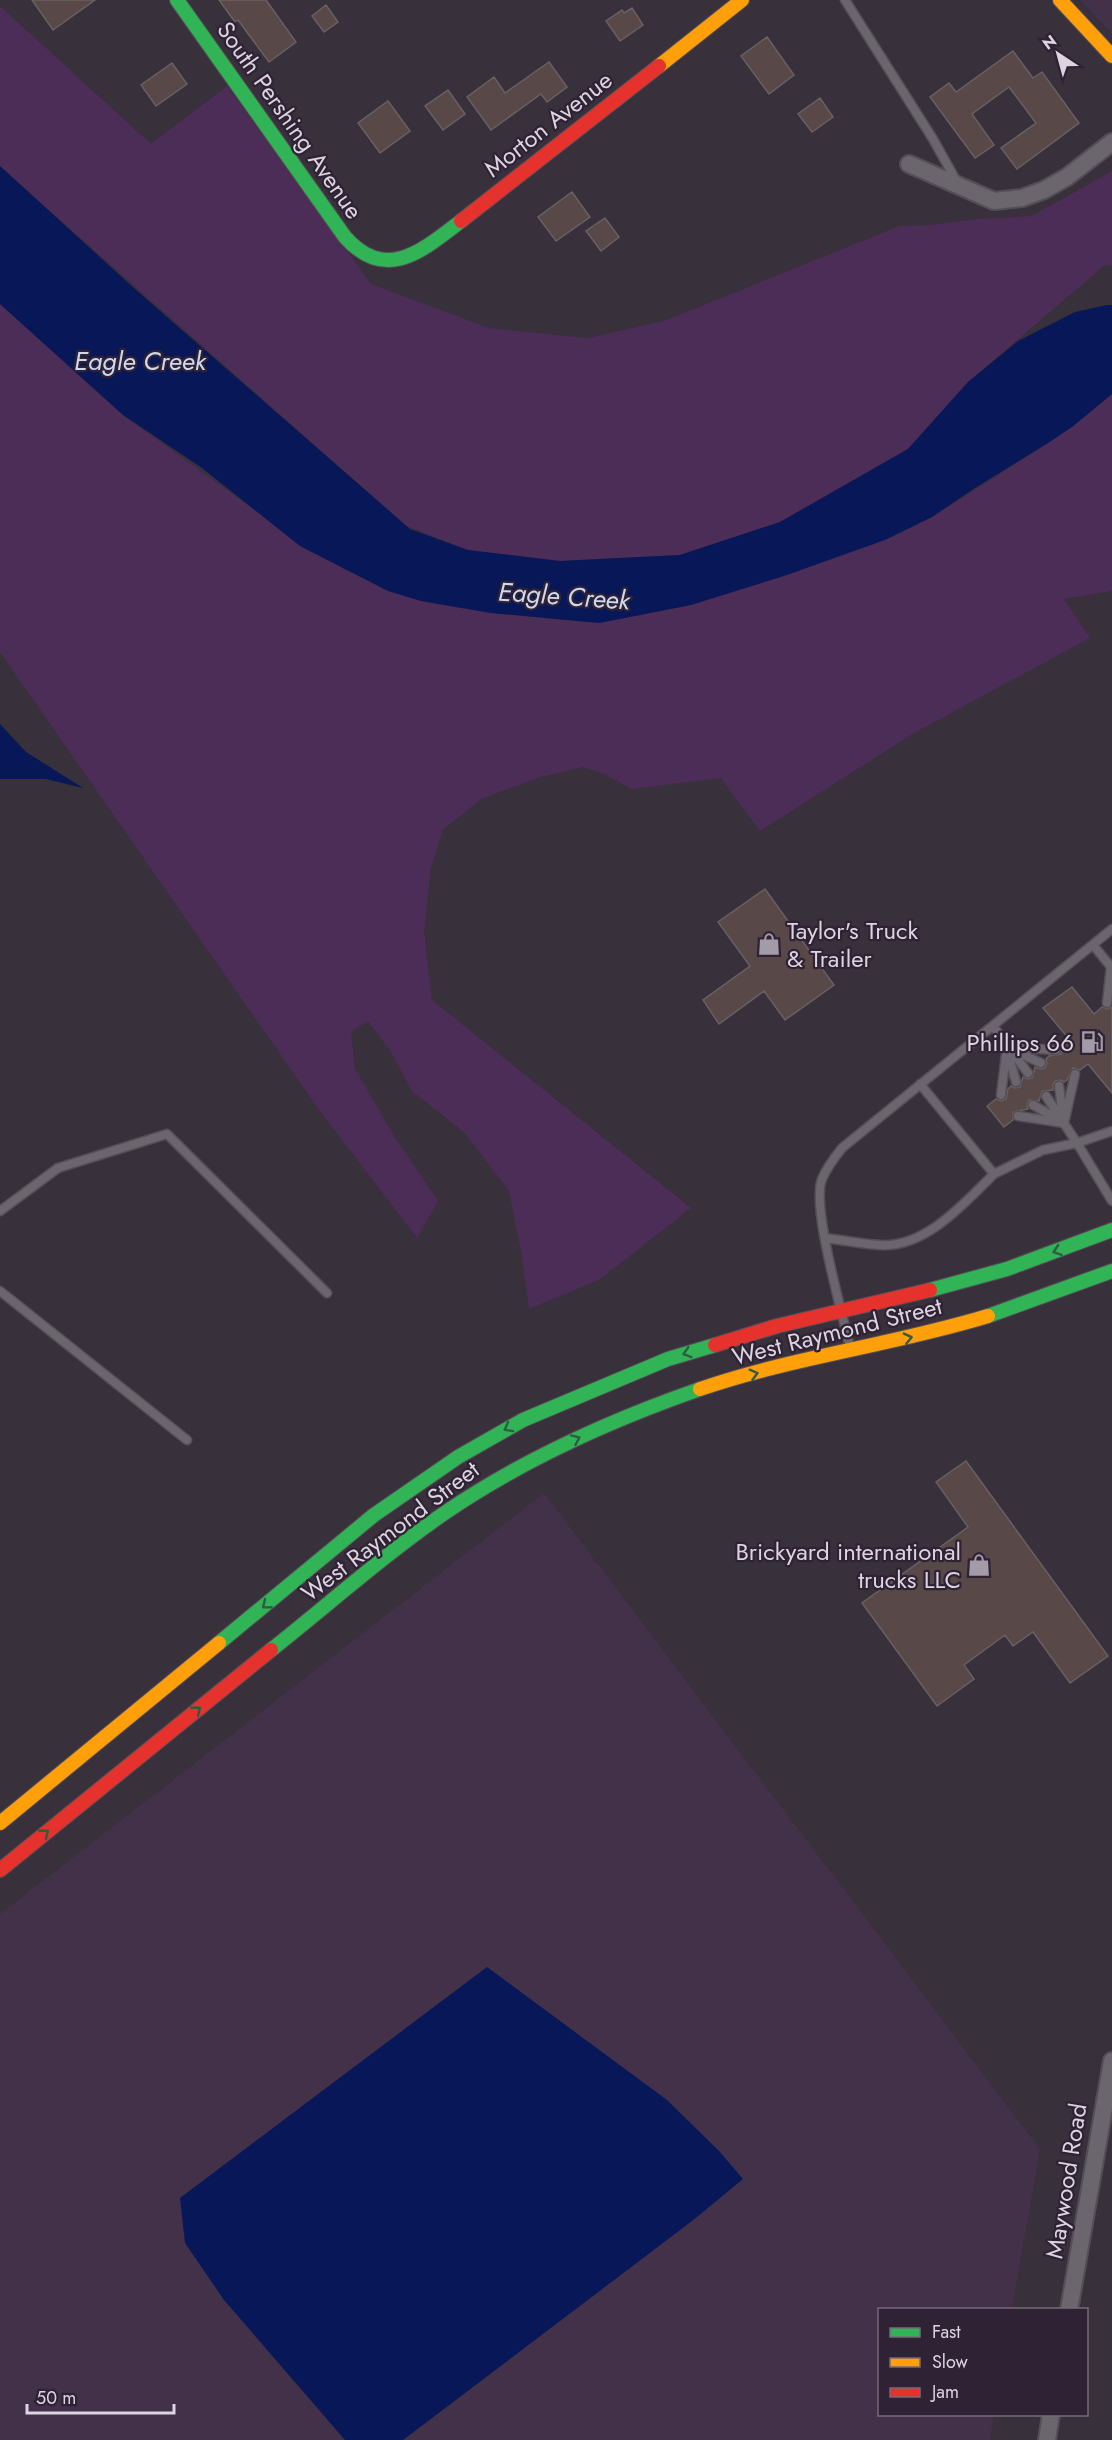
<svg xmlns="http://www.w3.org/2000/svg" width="1112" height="2440" viewBox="0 0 1112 2440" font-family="Jost,sans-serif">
	<rect width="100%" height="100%" fill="#38303b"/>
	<path fill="#423149" d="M1080,0H1112V34Z
		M544,1493L1040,2149L1012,2309L880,2310V2414L994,2415L990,2440H0V1914Z"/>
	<path fill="#4b2d58" d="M0,6L151,144L227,86L371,284L489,328L588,338L667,320L899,226L929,225L977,219L1032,216L1112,171V265H1105L968,382L908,449L780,522L680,555L560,561L467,550L405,525L0,167Z
		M0,304L123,415L259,513L345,570L421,601L491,613L599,623L691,605L900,533L932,517L1048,443L1072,427L1112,394V591L1064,599L1090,638L914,733L760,831L721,778L632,789L606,775L584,767L541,777L481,799L443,830L431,868L424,931L432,1000L691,1208L599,1280L529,1309L521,1251L509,1191L465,1133L412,1091L391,1052L368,1021L351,1032L355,1069L394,1136L438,1201L417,1238L317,1107L0,652Z"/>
	<path fill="#071758" d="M0,166L135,289L410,529L468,550L560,561L680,555L780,522L908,449L968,382L1018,341L1075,312L1107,305H1112V394L1072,427L1048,443L975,488L932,517L885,540L784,576L691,605L599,623L491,613L421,601L388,591L300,546L202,468L123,415L0,304Z
		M0,724L26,752L83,788L46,779H0Z
		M487,1967L667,2100L720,2152L743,2179L692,2221L403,2440H345L224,2300L185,2243L180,2198Z"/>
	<path fill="#584847" stroke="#696063" stroke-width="1.5" d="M32,0H95L53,30Z
		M219,0H266L296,42L269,62L238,20L235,22Z
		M326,5L338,22L324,32L312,16Z
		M632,8L643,25L620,41L606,21L622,10L624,13Z
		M767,37L794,75L769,94L741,56Z
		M1013,51L1033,78L1042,72L1079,123L1017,169L1001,148L1036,123L1009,87L972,114L994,145L975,158L930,97L949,83L956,92Z
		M549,62L567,87L547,102L541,94L491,130L467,97L494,77L505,93Z
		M172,63L187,84L156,106L141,85Z
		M448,90L465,114L443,130L425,106Z
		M820,98L833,117L812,132L798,114Z
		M388,101L410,131L380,153L358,123Z
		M572,192L590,217L556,241L538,217Z
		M605,218L619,237L601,251L586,231Z
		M765,889L834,985L785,1020L764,991L719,1024L703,1000L750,966L718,922Z
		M1072,987L1094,1014L1102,1007L1107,1009L1112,1007V1093L1088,1064L1080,1070L1073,1068L1067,1080L1064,1082L1061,1080L1056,1081L1053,1084V1090L1042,1091L1039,1101L1029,1100L1027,1104L1028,1109L1013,1112V1120L1004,1127L987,1106L996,1099L1001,1101L1006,1099L1008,1089L1011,1086L1015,1088L1020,1087L1023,1077L1028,1079L1032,1078L1035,1067L1041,1069L1045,1068L1047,1063L1046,1059L1049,1056L1061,1054V1046L1069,1039L1043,1008Z
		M966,1461L1108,1656L1070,1683L1033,1632L1013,1646L1005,1635L964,1665L974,1679L937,1706L862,1603L968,1527L936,1482Z"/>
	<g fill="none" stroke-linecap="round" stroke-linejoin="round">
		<g stroke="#554e57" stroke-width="11">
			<path id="lane" d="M845,0L933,139L958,184
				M1093,945L1112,968
				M1107,1003L1111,966
				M993,1026L1028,1073
				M1007,1047L1056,1050
				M1013,1050L1041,1063
				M1008,1053L1016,1082
				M920,1084L994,1174L1043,1150L1077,1143L1112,1201
				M1059,1086L1063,1116
				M1001,1095L1007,1047
				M1046,1096L1077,1143L1112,1131
				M1033,1105L1058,1119
				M1018,1116L1064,1123
				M1064,1123L1075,1074
				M0,1211L58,1168L167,1134L327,1293
				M825,1238C843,1240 862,1244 880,1245C926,1248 964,1203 994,1174
				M0,1291L187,1440
				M850,1348C843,1314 811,1207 822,1179C827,1167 834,1158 842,1148L1112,929"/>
		</g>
		<g stroke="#554e57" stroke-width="20">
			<path id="street" d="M909,164L994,201L1022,198L1044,190L1067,177L1112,142
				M1069,2310L1112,2061
				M1047,2440L1051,2414"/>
		</g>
		<g stroke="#554e57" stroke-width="16">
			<path id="fast" d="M177,0L345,237C386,283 422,251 461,221
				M930,1290L1007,1269L1112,1230
				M988,1316L1112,1271
				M219,1643L374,1515L458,1457L523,1420L668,1359L715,1345
				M271,1650C329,1604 385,1554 446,1512C524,1459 611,1420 700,1389"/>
		</g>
		<g stroke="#554e57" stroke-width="16">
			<path id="slow" d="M1060,0L1112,56
				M659,66L742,0
				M700,1389C793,1357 893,1345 988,1316
				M0,1823L219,1643"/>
		</g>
		<g stroke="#554e57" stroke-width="16">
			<path id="jam" d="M461,221L659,66
				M715,1345L777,1326L930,1290
				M0,1870L271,1650"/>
		</g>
		<use href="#lane" stroke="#6b656e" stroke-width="8"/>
		<use href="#street" stroke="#6b656e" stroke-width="16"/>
		<use href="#fast" stroke="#30b455" stroke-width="14"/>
		<use href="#slow" stroke="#ff9f0a" stroke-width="14"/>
		<use href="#jam" stroke="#e5322d" stroke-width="14"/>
	</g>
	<defs><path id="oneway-chevron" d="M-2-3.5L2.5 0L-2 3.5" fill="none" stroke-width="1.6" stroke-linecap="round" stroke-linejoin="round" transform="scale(1.5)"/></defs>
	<g stroke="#2f5c42">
		<use href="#oneway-chevron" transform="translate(1057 1251) rotate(161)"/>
		<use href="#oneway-chevron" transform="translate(908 1338) rotate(-13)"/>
		<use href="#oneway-chevron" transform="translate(687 1353) rotate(163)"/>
		<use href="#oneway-chevron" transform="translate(754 1374) rotate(-15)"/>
		<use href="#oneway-chevron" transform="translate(508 1428) rotate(151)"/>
		<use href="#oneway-chevron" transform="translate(576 1439) rotate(-24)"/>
		<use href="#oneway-chevron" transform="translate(266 1605) rotate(141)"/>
		<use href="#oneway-chevron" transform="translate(197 1710) rotate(-39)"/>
		<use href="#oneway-chevron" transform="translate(45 1833) rotate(-39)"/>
	</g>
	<defs>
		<g id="shop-bare" transform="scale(1.8)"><path d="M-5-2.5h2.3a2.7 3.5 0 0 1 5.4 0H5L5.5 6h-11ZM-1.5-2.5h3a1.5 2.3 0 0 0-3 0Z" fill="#a39ba7" stroke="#2f2235" stroke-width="2.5" paint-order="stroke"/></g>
		<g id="fuel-bare" transform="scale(1.8)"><path d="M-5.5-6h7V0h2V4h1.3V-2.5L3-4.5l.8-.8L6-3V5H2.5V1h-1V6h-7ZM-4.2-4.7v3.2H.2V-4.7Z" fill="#a39ba7" stroke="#2f2235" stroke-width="2.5" paint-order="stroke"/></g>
	</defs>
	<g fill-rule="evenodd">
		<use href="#shop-bare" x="769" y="944"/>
		<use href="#fuel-bare" x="1092" y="1042"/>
		<use href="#shop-bare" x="979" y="1565"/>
	</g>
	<g text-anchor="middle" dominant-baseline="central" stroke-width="4.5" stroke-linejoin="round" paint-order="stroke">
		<g font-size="24" fill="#ddd4e1" stroke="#2f2235">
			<text transform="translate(290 120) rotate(55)">South Pershing Avenue</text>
			<text transform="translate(548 124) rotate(-38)">Morton Avenue</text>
			<text transform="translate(837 1331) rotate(-14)">West Raymond Street</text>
			<text transform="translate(390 1531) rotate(-37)">West Raymond Street</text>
			<text transform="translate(1066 2181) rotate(-81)">Maywood Road</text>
		</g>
		<g font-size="24" fill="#ddd4e1" stroke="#2f2235" text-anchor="end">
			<text x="787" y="930" text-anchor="start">Taylor's Truck<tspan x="787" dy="28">&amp; Trailer</tspan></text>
			<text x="1074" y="1042">Phillips 66</text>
			<text x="961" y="1551">Brickyard international<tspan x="961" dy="28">trucks LLC</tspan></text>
		</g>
		<g font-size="26" font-style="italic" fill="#ced9ee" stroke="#2f2235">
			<text x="140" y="361">Eagle Creek</text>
			<text transform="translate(564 596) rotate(4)">Eagle Creek</text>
		</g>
	</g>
	<rect x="878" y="2308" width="210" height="108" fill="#2f2235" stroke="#75697a" stroke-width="1.5"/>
	<rect x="890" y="2328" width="30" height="9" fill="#30b455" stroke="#75697a" stroke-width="1.5"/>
	<text x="932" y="2338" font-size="18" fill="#ddd4e1">Fast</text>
	<rect x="890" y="2358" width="30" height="9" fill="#ff9f0a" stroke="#75697a" stroke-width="1.5"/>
	<text x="932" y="2368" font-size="18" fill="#ddd4e1">Slow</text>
	<rect x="890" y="2388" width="30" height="9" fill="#e5322d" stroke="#75697a" stroke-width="1.5"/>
	<text x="932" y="2398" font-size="18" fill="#ddd4e1">Jam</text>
	<g transform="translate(1058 54) rotate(324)" stroke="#2f2235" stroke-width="4.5" paint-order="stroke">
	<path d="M0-4.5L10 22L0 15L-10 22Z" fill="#ddd4e1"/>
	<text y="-9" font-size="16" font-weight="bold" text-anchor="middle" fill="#ddd4e1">N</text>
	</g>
	<path d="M27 2404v9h147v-9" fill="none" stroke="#ddd4e1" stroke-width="3"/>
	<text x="36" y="2404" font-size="18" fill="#ddd4e1" stroke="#2f2235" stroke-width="4.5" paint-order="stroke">50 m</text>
</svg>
